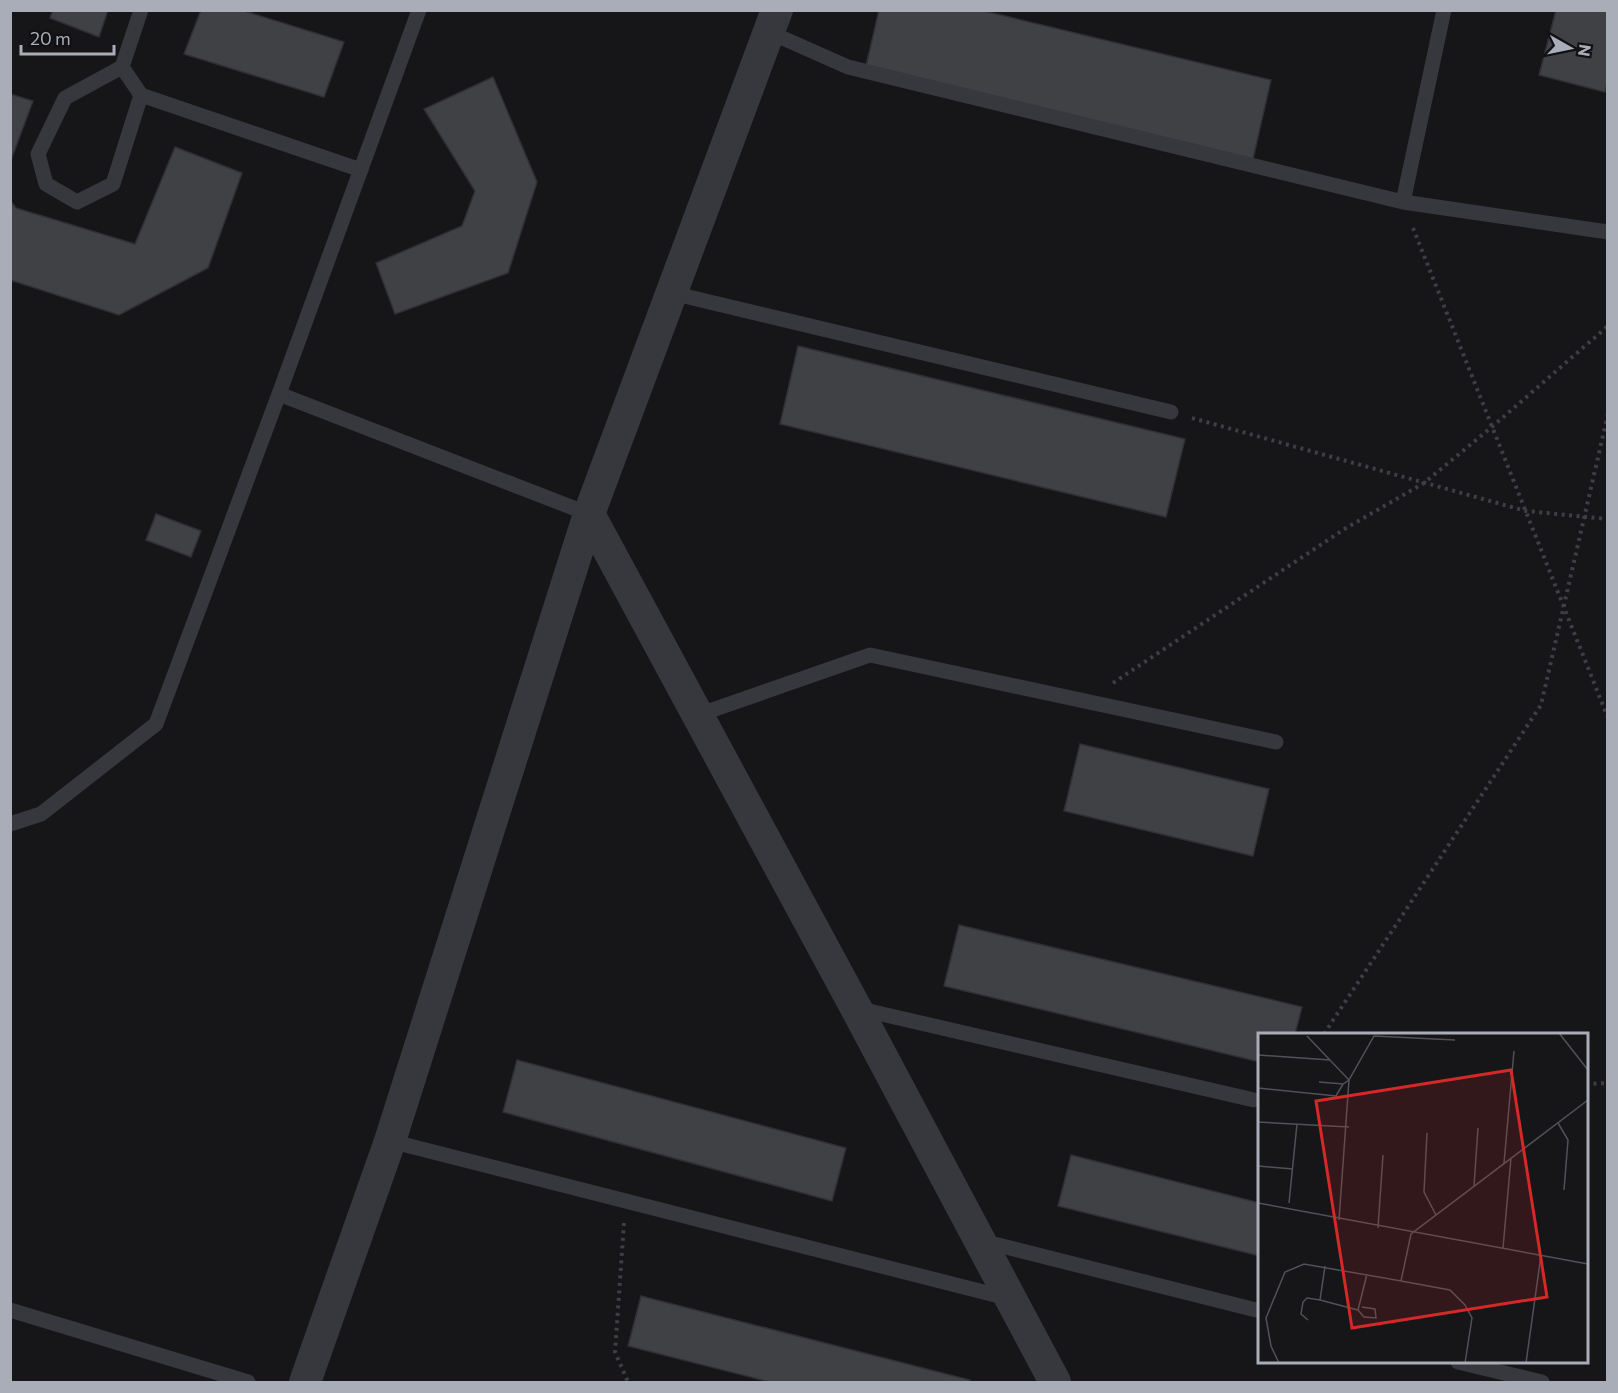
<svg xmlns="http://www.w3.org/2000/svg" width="1618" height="1393" viewBox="0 0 1618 1393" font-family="Commissioner,sans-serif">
	<rect width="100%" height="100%" fill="#161618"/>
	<path fill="#404145" stroke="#303034" stroke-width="1.5" d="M53,10H108L99,37L50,18Z
		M201,10H241L344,42L324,97L184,54Z
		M879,10H980L1271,80L1253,159L866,66Z
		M1556,10H1608V80L1605,92L1539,75Z
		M493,77L537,182L508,273L395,314L376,263L462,226L475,191L424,109Z
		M10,94L33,101L10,163Z
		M175,147L242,173L208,268L119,315L10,280V200L16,208L135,244Z
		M798,346L1185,439L1166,517L780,424Z
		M156,514L201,531L191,557L146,540Z
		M1080,744L1269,789L1253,856L1064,811Z
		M959,925L1302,1007L1295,1034H1260V1062L944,986Z
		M517,1060L846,1148L832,1201L503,1112Z
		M1071,1155L1260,1203V1256L1058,1206Z
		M641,1296L970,1380V1382H770L628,1346Z"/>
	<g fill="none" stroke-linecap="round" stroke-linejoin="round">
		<path stroke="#3d3f44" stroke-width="4" stroke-dasharray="3 4.5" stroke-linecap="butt" d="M1413,228L1608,718
			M1192,418L1526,511L1608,519
			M1113,683L1346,528L1424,483L1493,426L1608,326
			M1324,1034L1541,705L1608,414
			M1586,1084L1608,1083
			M624,1223L615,1352L628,1382"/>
		<path stroke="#37383d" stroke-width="15" d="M141,10L122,67L141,95L361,170
			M419,10L279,394L589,514
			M769,32L848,67L1403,202L1608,232
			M122,67L65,98L38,154L46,184L77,202L113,184L141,95
			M1403,202L1444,10
			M672,293L1171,412
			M698,715L870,655L1276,742
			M10,824L41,814L156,724L279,394
			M856,1008L1254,1100
			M390,1141L1007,1298
			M982,1241L1260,1311
			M10,1310L248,1382
			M1458,1362L1542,1382"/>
		<path stroke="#37383d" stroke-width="32" d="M589,514L856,1008L1055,1382
			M305,1382L390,1141L589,514L777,10"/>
	</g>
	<g transform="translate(1258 1033)">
		<rect width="330" height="330" fill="#161618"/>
		<path fill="none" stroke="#505258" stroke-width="1.5" d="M301,0L330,37M49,3L91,47L85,51L61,49M0,22L72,27M0,55L78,63L85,51M0,89L91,94M300,90L310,107L306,157M169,100L166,159L178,182M246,130L256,18M0,133L35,136M216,153L220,95M0,170L330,231M31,170L39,91M81,187L91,47L116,3L197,7M120,195L125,122M245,215L253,125M143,248L192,257L207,272L214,285L207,330M62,267L100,277L109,241M100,277L106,284L118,285L117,276L104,274M50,287L43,281L45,269L49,265L62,267L67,233M21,330L13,313L8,285L27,239L46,231L143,248L153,201L330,67M268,330L283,222"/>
		<path fill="#d62828" fill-opacity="0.15" stroke="#d62828" stroke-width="3" d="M253,37L289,264L94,295L58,68Z"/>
		<rect width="330" height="330" fill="none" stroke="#a8adb8" stroke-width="3"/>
	</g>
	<rect width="1618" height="1393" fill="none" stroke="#a8adb8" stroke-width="24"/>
	<g transform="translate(1570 48) rotate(99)" stroke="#111113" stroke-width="4.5" paint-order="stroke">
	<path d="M0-4.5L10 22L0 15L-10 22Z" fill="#a8adb8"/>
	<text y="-9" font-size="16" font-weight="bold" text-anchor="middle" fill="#a8adb8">N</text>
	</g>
	<path d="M21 45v9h93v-9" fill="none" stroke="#a8adb8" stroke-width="3"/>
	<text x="30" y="45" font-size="18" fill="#a8adb8" stroke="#111113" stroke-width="4.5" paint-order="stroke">20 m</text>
</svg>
